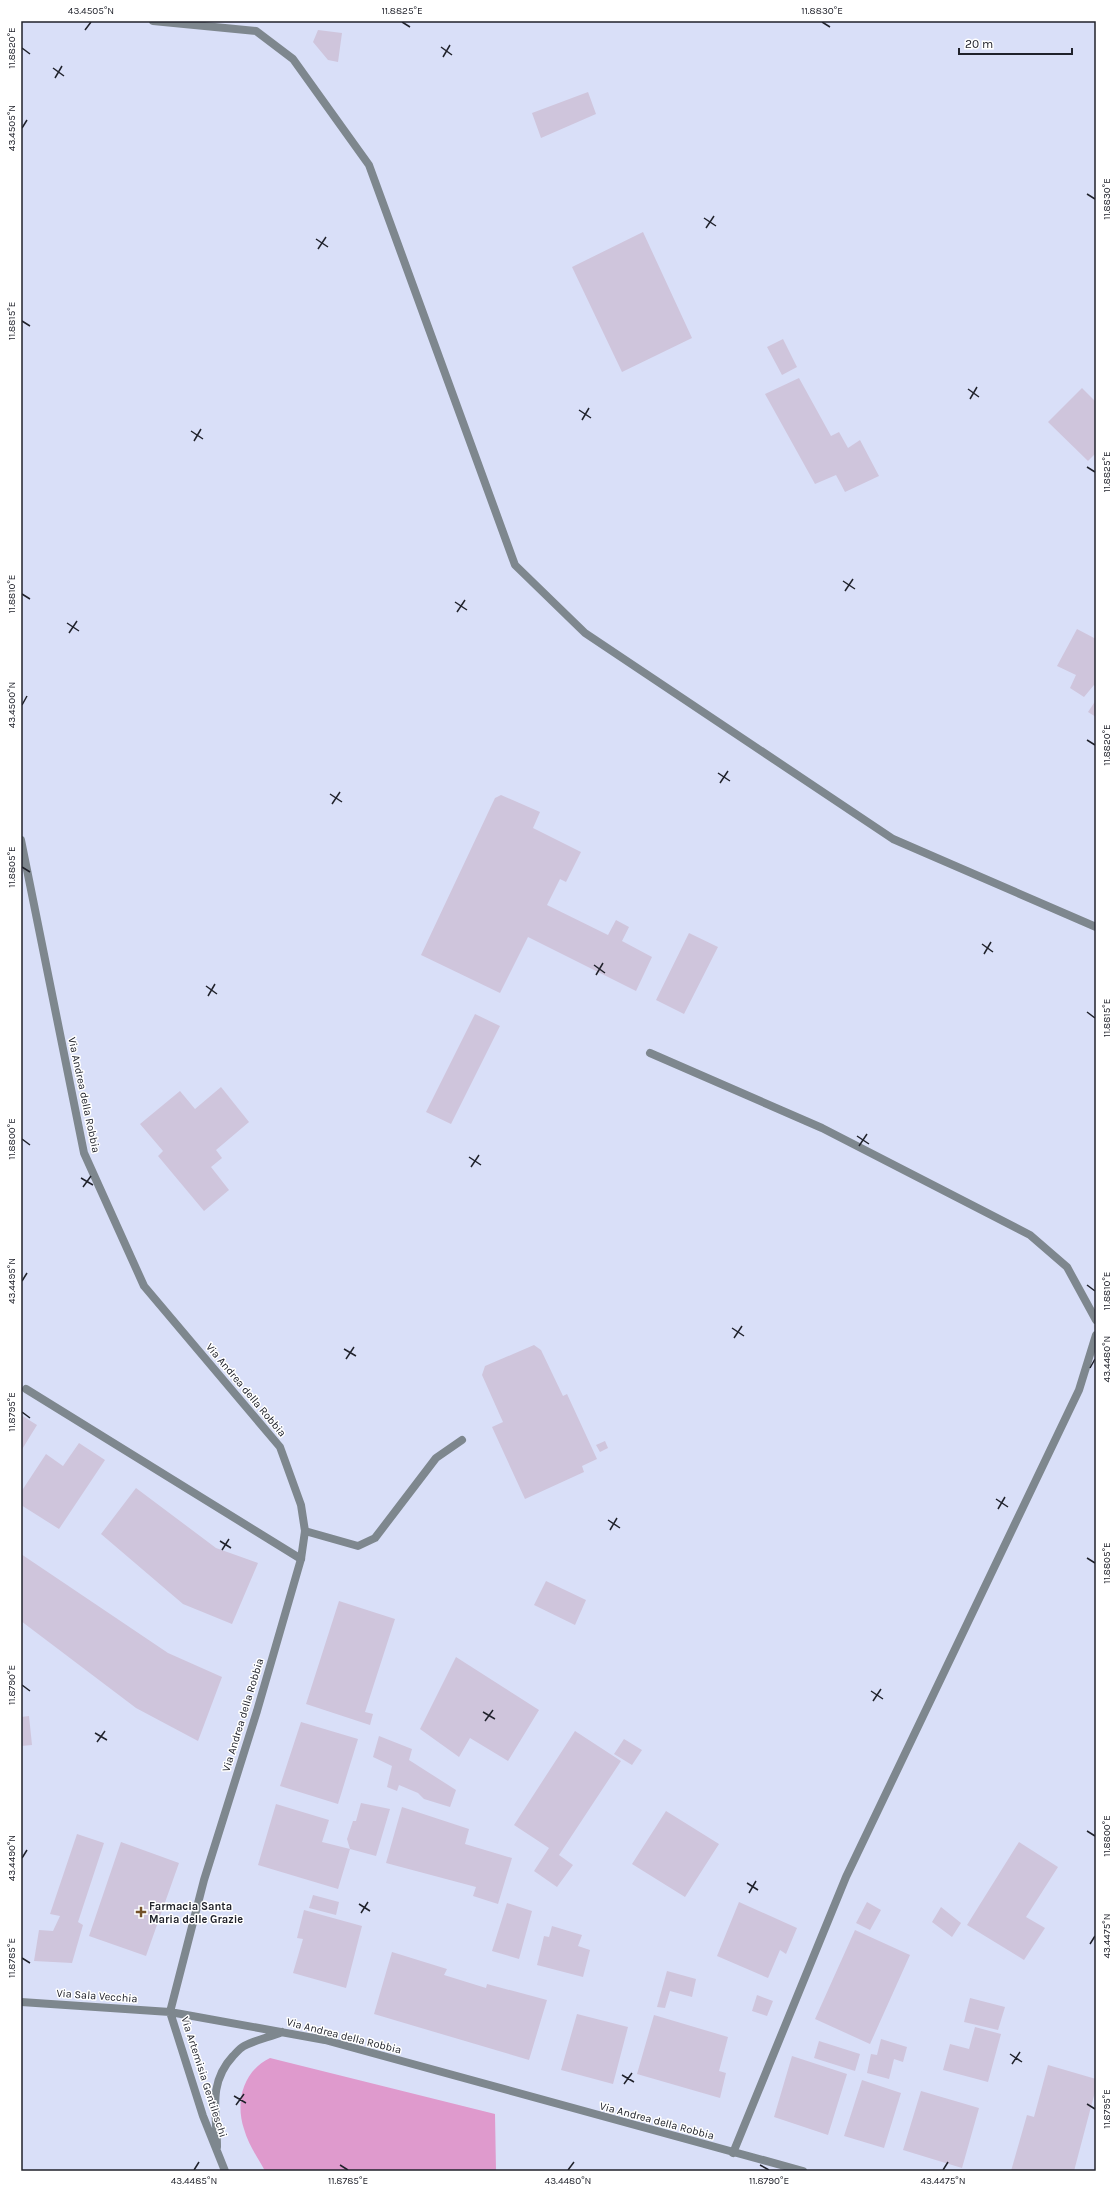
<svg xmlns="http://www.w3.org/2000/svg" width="1117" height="2192" viewBox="0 0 1117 2192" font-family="Karla,sans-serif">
	<rect width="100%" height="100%" fill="#d9dff8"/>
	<path fill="#df9acd" d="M270,2058L495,2114L496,2171H265C258,2158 248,2144 244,2129C235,2102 243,2071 270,2058Z"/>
	<path fill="#cfc5dc" d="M318,30L342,33L338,62L328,60L313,42Z
		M588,92L596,114L541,138L532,113Z
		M643,232L692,338L622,372L572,267Z
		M783,339L797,367L782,375L767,347Z
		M799,378L831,436L839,432L848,448L860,440L879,476L845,492L836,475L815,484L765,394Z
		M1082,388L1096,402V453L1088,461L1048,422Z
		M1077,629L1096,639V687L1094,685L1084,697L1070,688L1076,675L1057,666Z
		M1096,700V717L1088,712Z
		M501,795L540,812L533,828L581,852L566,882L560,879L547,905L608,935L616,920L629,927L622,941L652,957L636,991L528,937L500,993L421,955L495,798Z
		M689,933L718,947L684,1014L656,1000Z
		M475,1014L500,1026L451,1124L426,1112Z
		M221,1087L249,1122L216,1150L222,1158L211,1167L229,1190L204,1211L158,1156L163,1151L140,1124L180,1091L195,1109Z
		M534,1345L541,1350L563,1396L567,1394L597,1459L582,1466L584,1472L525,1499L492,1427L503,1422L482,1375L485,1366Z
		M21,1415L37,1425L21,1451Z
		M605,1441L608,1448L600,1452L596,1445Z
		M79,1443L105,1460L59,1529L21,1505V1492L46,1454L63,1466Z
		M136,1488L216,1548L258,1563L232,1624L183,1604L101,1534Z
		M21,1554L168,1653L222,1677L198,1741L136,1708L21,1621Z
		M546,1581L586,1600L575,1625L534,1605Z
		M339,1601L395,1619L365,1712L373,1714L370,1725L306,1704Z
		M456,1657L539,1710L508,1761L470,1738L459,1757L420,1729Z
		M29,1716L32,1745L21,1746V1717Z
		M301,1722L358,1739L338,1804L280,1786Z
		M575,1731L621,1761L559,1855L573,1865L557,1887L534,1871L549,1848L514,1825Z
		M379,1736L412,1749L409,1760L456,1790L450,1807L424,1799L418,1793L399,1785L397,1791L387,1787L392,1766L373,1757Z
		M624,1739L642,1750L632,1765L614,1754Z
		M361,1803L390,1809L376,1856L350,1849L338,1889L258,1865L276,1804L329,1820L322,1842L350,1849L347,1839L353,1821H356Z
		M402,1807L469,1829L465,1844L512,1858L498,1904L473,1896L476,1887L386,1863Z
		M666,1811L719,1844L685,1897L632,1864Z
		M77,1834L104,1843L78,1922L83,1925L72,1963L34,1961L39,1930L53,1931L60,1916L50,1914Z
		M121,1842L179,1863L146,1956L89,1936Z
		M1019,1842L1058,1867L1026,1917L1045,1928L1024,1960L967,1925Z
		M313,1895L339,1902L336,1915L309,1908Z
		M739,1902L797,1928L786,1954L780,1950L768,1978L717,1956Z
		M867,1902L881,1910L870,1930L856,1923Z
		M507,1903L532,1911L519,1959L492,1951Z
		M941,1907L961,1923L952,1937L932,1922Z
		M304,1910L362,1926L346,1988L293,1973L303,1939L297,1938Z
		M552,1926L582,1935L578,1946L590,1950L583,1977L537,1965L544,1936L549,1937Z
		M855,1930L910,1955L870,2044L815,2019Z
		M392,1952L447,1969L444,1975L486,1988L487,1984L547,2000L529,2060L374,2014Z
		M667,1971L696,1979L692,1997L670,1991L665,2008L657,2007Z
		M757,1995L773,2001L767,2016L752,2011Z
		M970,1998L1005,2007L998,2030L964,2022Z
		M577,2014L628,2027L613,2084L561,2070Z
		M654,2015L728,2037L719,2071L726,2073L720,2098L637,2074Z
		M975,2027L1001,2034L988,2082L943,2070L950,2044L969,2049Z
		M881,2039L907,2047L903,2062L894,2059L889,2079L867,2073L871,2054L877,2055Z
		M819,2041L860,2054L855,2071L814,2058Z
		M792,2056L847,2074L828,2135L774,2117Z
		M1048,2065L1096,2079V2088L1074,2171H1011L1027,2115L1034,2117Z
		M862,2080L901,2093L884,2148L844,2136Z
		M921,2091L979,2108L962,2168L903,2150Z"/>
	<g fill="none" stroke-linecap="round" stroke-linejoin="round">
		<path stroke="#7e878e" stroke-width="8" d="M26,1389L301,1559
			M305,1531L358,1546L375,1538L436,1458L462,1440"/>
		<path stroke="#7e878e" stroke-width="8" d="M153,21L256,31L293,59L369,165L515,565L585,633L893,839L1096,927
			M21,840L84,1153L144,1286L280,1447L301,1505L305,1531L301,1559L257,1711L204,1880L170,2012
			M650,1053L822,1128L1030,1235L1067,1267L1096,1320
			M21,2002L170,2012L325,2040L803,2171
			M170,2012L203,2116L225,2171
			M217,2147C217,2114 207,2084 233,2056C236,2053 240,2048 244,2046C255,2040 270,2037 282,2032
			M733,2153L846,1877L1079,1390L1096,1335"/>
	</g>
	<path fill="none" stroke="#20222b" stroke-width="1.5" d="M402,22L410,27M822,22L830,27M85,30L91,22M441,47L452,55M22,48L30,54M443,57L450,45M53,68L64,76M55,78L62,66M22,128L27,120M1087,194L1095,199M704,218L716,226M706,228L714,216M316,239L328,247M318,249L326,237M22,321L30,326M968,389L979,397M970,399L977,387M579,410L591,418M582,420L589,408M191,431L203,439M194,441L201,429M1087,467L1095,472M843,581L855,589M845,591L853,579M22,594L30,599M455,602L467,610M457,612L465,600M67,623L79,631M69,633L77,621M22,705L27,696M1087,740L1095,745M718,773L730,781M720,783L728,771M330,794L342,802M332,804L340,792M22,867L30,872M982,944L993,952M984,954L991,942M594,965L605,973M596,975L603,963M206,986L217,994M208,996L215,984M1087,1012L1095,1018M857,1136L869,1144M22,1139L30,1145M859,1146L867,1134M469,1157L481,1165M471,1167L479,1155M81,1178L93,1185M83,1187L91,1176M22,1281L27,1273M1087,1285L1095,1291M732,1328L744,1336M734,1338L742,1326M344,1349L356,1356M346,1359L354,1347M1090,1368L1095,1359M22,1412L30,1418M996,1499L1008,1507M998,1509L1005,1497M608,1520L620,1528M610,1530L617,1518M220,1541L231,1548M222,1550L229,1539M1087,1558L1095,1563M22,1685L30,1691M871,1691L883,1699M873,1701L881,1689M483,1712L495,1719M485,1721L493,1710M95,1733L107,1740M97,1742L105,1731M1087,1831L1095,1836M22,1858L27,1850M747,1883L758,1890M749,1893L756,1881M359,1904L370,1911M361,1913L368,1902M1090,1944L1095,1936M22,1958L30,1963M1010,2054L1022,2062M1012,2064L1020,2052M622,2075L634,2082M624,2084L632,2073M234,2096L246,2103M1087,2104L1095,2109M236,2105L244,2094M340,2165L348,2170M760,2165L769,2170M194,2170L199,2162M568,2170L574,2162M943,2170L948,2162"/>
	<path fill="#745229" stroke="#fff" stroke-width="1.5" d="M139 1906h4v4h4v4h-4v4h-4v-4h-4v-4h4z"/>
	<g text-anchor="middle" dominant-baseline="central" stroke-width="3" stroke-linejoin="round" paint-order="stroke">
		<g font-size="11" fill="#20222b" stroke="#fff">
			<text transform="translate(84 1095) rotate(78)">Via Andrea della Robbia</text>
			<text transform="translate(246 1390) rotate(50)">Via Andrea della Robbia</text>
			<text transform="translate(243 1715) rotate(-73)">Via Andrea della Robbia</text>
			<text transform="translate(97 1996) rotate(4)">Via Sala Vecchia</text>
			<text transform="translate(344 2036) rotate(14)">Via Andrea della Robbia</text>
			<text transform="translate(204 2077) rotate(72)">Via Artemisia Gentileschi</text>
			<text transform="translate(657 2121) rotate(15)">Via Andrea della Robbia</text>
		</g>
		<g font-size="11" font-weight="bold" fill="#20222b" stroke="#fff" text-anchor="start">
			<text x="149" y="1906">Farmacia Santa<tspan x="149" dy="13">Maria delle Grazie</tspan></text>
		</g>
	</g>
	<rect width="1117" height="2192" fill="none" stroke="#ffffff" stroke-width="44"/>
	<path d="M959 48v6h113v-6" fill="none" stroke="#20222b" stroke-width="2"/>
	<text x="965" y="48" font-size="12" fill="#20222b" stroke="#ffffff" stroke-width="3" paint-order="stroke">20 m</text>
	<rect x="22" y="22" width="1073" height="2148" fill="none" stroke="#20222b" stroke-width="1.5"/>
	<g font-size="10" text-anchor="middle" fill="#20222b">
		<text x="91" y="14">43.4505°N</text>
		<text x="402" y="14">11.8825°E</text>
		<text x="822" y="14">11.8830°E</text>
		<text transform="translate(11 48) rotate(-90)" y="4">11.8820°E</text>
		<text transform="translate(11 128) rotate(-90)" y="4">43.4505°N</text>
		<text transform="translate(1106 199) rotate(-90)" y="4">11.8830°E</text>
		<text transform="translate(11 321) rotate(-90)" y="4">11.8815°E</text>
		<text transform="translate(1106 472) rotate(-90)" y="4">11.8825°E</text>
		<text transform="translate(11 594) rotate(-90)" y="4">11.8810°E</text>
		<text transform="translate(11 705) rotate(-90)" y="4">43.4500°N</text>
		<text transform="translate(1106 745) rotate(-90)" y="4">11.8820°E</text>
		<text transform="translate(11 867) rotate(-90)" y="4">11.8805°E</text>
		<text transform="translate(1106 1018) rotate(-90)" y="4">11.8815°E</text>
		<text transform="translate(11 1139) rotate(-90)" y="4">11.8800°E</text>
		<text transform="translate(11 1281) rotate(-90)" y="4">43.4495°N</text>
		<text transform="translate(1106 1291) rotate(-90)" y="4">11.8810°E</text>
		<text transform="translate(1106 1359) rotate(-90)" y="4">43.4480°N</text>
		<text transform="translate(11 1412) rotate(-90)" y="4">11.8795°E</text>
		<text transform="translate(1106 1563) rotate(-90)" y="4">11.8805°E</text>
		<text transform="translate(11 1685) rotate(-90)" y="4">11.8790°E</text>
		<text transform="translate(1106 1836) rotate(-90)" y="4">11.8800°E</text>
		<text transform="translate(11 1858) rotate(-90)" y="4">43.4490°N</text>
		<text transform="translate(1106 1936) rotate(-90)" y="4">43.4475°N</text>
		<text transform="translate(11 1958) rotate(-90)" y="4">11.8785°E</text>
		<text transform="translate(1106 2109) rotate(-90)" y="4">11.8795°E</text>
		<text x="194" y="2184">43.4485°N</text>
		<text x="348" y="2184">11.8785°E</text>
		<text x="568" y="2184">43.4480°N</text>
		<text x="769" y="2184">11.8790°E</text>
		<text x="943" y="2184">43.4475°N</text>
	</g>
</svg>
